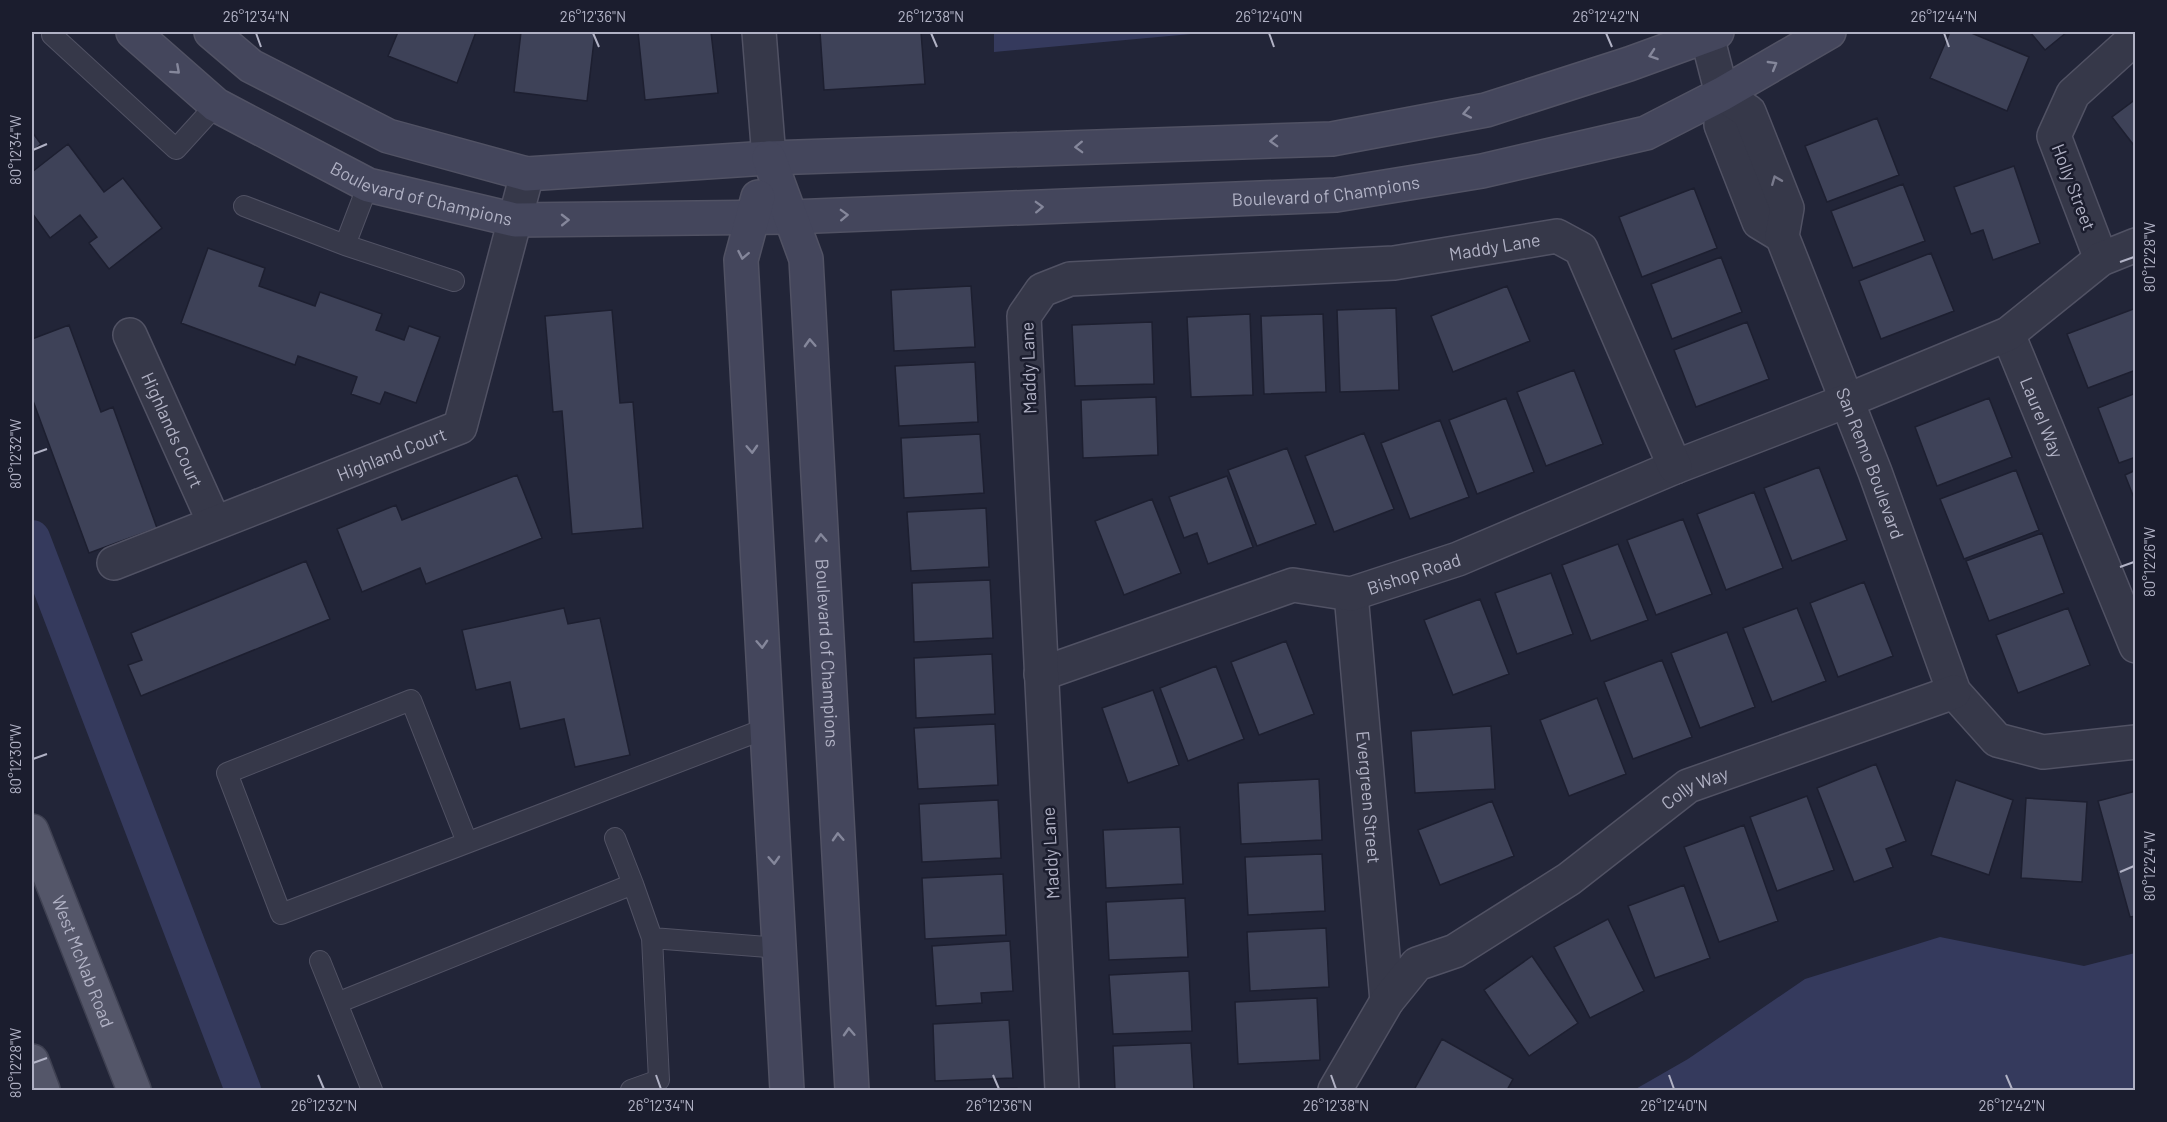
<svg xmlns="http://www.w3.org/2000/svg" width="2167" height="1122" viewBox="0 0 2167 1122" font-family="Barlow,sans-serif">
	<rect width="100%" height="100%" fill="#222538"/>
	<path fill="#353a5d" d="M994,32H1213L994,52Z
		M1940,937L2084,966L2135,953V1090H1634L1688,1059L1805,979Z"/>
	<g fill="none" stroke-linecap="round" stroke-linejoin="round">
		<path stroke="#353a5d" stroke-width="36" d="M32,538L243,1090"/>
	</g>
	<path fill="#3e4258" stroke="#1d1f30" stroke-width="1.5" d="M398,32H476L457,83L388,56Z
		M521,32H595L587,101L514,92Z
		M638,32H711L718,93L645,100Z
		M820,32H921L925,84L824,90Z
		M1950,32H1969L2029,57L2007,111L1930,78Z
		M2030,32H2067L2045,50Z
		M2136,99V148L2112,117Z
		M1877,118L1899,175L1827,202L1805,146Z
		M32,132L41,144L32,152Z
		M68,144L104,192L123,178L162,228L109,269L89,243L97,237L80,215L50,238L32,213V172Z
		M2014,166L2040,243L1993,260L1983,230L1971,234L1954,187Z
		M1903,184L1925,241L1853,268L1831,211Z
		M1694,188L1717,248L1642,277L1619,217Z
		M208,248L265,268L259,286L315,306L320,292L382,314L376,330L404,340L409,326L440,337L416,403L385,392L380,404L351,394L357,377L298,356L295,365L181,323Z
		M1931,253L1954,311L1881,339L1859,281Z
		M1721,257L1742,312L1672,339L1651,284Z
		M971,286L975,347L894,351L891,290Z
		M1507,286L1530,341L1453,372L1431,316Z
		M1396,308L1399,390L1340,392L1337,310Z
		M2136,308V370L2088,388L2067,334Z
		M612,310L620,403L633,402L643,528L572,534L562,411L553,412L545,316Z
		M1250,314L1253,395L1191,397L1187,317Z
		M1323,314L1326,392L1264,394L1261,316Z
		M1152,322L1154,384L1075,386L1072,325Z
		M1747,322L1769,379L1696,407L1674,350Z
		M69,325L101,412L113,407L157,528L89,553L32,398V339Z
		M975,362L978,422L899,426L895,366Z
		M1574,370L1603,444L1546,466L1517,392Z
		M2136,393V457L2119,463L2098,408Z
		M1156,397L1158,455L1083,458L1081,400Z
		M1506,398L1534,472L1477,494L1449,420Z
		M1989,398L2012,457L1937,486L1915,427Z
		M1440,420L1469,497L1410,519L1381,443Z
		M1364,433L1394,509L1334,532L1305,456Z
		M980,434L984,493L904,498L901,438Z
		M1287,448L1316,524L1257,546L1228,470Z
		M1819,467L1847,540L1792,561L1764,488Z
		M2016,470L2039,530L1964,559L1940,499Z
		M2136,470V503L2125,475Z
		M517,475L542,538L426,584L420,568L362,592L337,529L396,505L402,520Z
		M1227,476L1253,547L1208,564L1197,533L1184,538L1169,497Z
		M1754,492L1783,568L1726,590L1697,514Z
		M1152,499L1181,573L1124,595L1095,521Z
		M986,508L989,567L911,571L907,512Z
		M1683,519L1712,594L1656,615L1627,540Z
		M2042,533L2064,593L1989,621L1966,561Z
		M1618,544L1648,620L1591,641L1562,565Z
		M306,561L330,619L141,696L128,665L142,660L131,633Z
		M1551,573L1573,634L1517,654L1495,593Z
		M990,580L993,638L914,642L912,583Z
		M1864,582L1893,656L1838,677L1810,603Z
		M1480,599L1509,674L1453,695L1424,620Z
		M564,608L568,624L600,618L630,755L575,767L564,719L520,729L510,682L476,690L462,630Z
		M1797,608L1826,681L1772,702L1743,628Z
		M2068,608L2090,665L2018,693L1996,635Z
		M1727,632L1755,707L1700,728L1671,653Z
		M1286,641L1314,714L1259,735L1231,662Z
		M992,654L995,714L916,718L914,658Z
		M1662,660L1692,737L1633,759L1604,682Z
		M1216,666L1244,739L1188,761L1160,688Z
		M1153,690L1179,765L1128,783L1102,708Z
		M1597,698L1626,774L1569,796L1540,720Z
		M995,724L998,785L918,789L914,728Z
		M1491,726L1495,789L1415,793L1411,731Z
		M1876,764L1906,841L1886,849L1893,867L1854,882L1817,788Z
		M1319,779L1322,840L1241,844L1238,783Z
		M1956,780L2013,800L1989,875L1931,855Z
		M2136,791V916L2130,917L2098,801Z
		M1807,796L1834,870L1777,891L1750,817Z
		M2026,798L2087,802L2082,882L2021,878Z
		M998,800L1001,858L922,862L919,804Z
		M1492,801L1514,856L1440,885L1418,830Z
		M1744,825L1778,921L1719,942L1684,847Z
		M1180,827L1183,884L1106,888L1103,830Z
		M1322,854L1325,911L1248,915L1245,857Z
		M1003,874L1006,935L925,939L922,878Z
		M1684,885L1710,958L1655,978L1628,906Z
		M1185,898L1188,957L1109,960L1106,902Z
		M1608,919L1644,991L1590,1018L1554,947Z
		M1326,928L1329,987L1250,991L1247,932Z
		M1010,941L1013,991L981,993L982,1003L936,1006L932,946Z
		M1532,956L1578,1023L1529,1056L1484,990Z
		M1189,971L1192,1031L1113,1034L1109,975Z
		M1317,998L1320,1060L1238,1064L1235,1002Z
		M1009,1020L1013,1078L935,1081L933,1024Z
		M1442,1039L1513,1079L1507,1090H1414Z
		M1191,1043L1194,1090H1115L1113,1046Z
		M1017,1088L1018,1090H952Z"/>
	<g fill="none" stroke-linecap="round" stroke-linejoin="round">
		<g stroke="#515264" stroke-width="22">
			<path id="lane" d="M55,32L52,35L176,149L216,105
				M368,185L345,245L454,281
				M244,206L345,245
				M615,838L633,884
				M467,842L411,700L227,773L281,914L767,728
				M320,961L372,1090
				M337,1003L633,884L652,938
				M631,1090L659,1080L652,938L779,948"/>
		</g>
		<g stroke="#515264" stroke-width="36">
			<g id="street">
				<path d="M759,32L769,158"/>
				<path d="M1706,32L1722,94L1721,125L1759,222L1782,236"/>
				<path id="s1" d="M1722,94L1749,112L1787,208L1782,236L1875,472L1954,692L1997,740L2043,752L2136,742"/>
				<path d="M2101,259L2054,136L2073,94L2136,37"/>
				<path id="s2" d="M2008,334L2136,646"/>
				<path id="s3" d="M130,335L214,522"/>
				<path id="s4" d="M114,563L460,427L527,174"/>
				<path id="s5" d="M1351,594L1387,1001"/>
				<path id="s6" d="M1041,674L1293,585L1351,594L1458,559L1675,467L1846,401L2008,334L2101,259L2136,245"/>
				<path id="s7" d="M1062,1090L1024,316L1042,290L1070,279L1394,263L1557,236L1581,249L1675,467"/>
				<path id="s8" d="M1335,1090L1387,1001L1417,964L1455,951L1569,879L1688,786L1954,692"/>
			</g>
		</g>
		<g stroke="#515264" stroke-width="36">
			<g id="secondary">
				<path id="s9" d="M133,32L216,105L368,185L515,220L791,217L1336,195L1482,171L1646,133L1722,94L1829,32"/>
				<path d="M211,32L251,66L388,136L527,174L769,158L1332,139L1486,110L1629,64L1717,32"/>
				<path id="s10" d="M769,158L806,259L852,1090"/>
				<path d="M758,197L741,260L787,1090"/>
			</g>
		</g>
		<g stroke="#3f4152" stroke-width="36">
			<g id="primary">
				<path id="s11" d="M32,831L134,1090"/>
				<path d="M32,1061L43,1090"/>
			</g>
		</g>
		<use href="#lane" stroke="#363849" stroke-width="20"/>
		<use href="#street" stroke="#363849" stroke-width="33"/>
		<use href="#secondary" stroke="#44465c" stroke-width="33"/>
		<use href="#primary" stroke="#545669" stroke-width="33"/>
	</g>
	<defs><path id="oneway-chevron" d="M-2-3.5L2.5 0L-2 3.5" fill="none" stroke-width="1.6" stroke-linecap="round" stroke-linejoin="round" transform="scale(1.5)"/></defs>
	<g stroke="#85879b">
		<use href="#oneway-chevron" transform="translate(1653 55) rotate(161)"/>
		<use href="#oneway-chevron" transform="translate(1773 65) rotate(-30)"/>
		<use href="#oneway-chevron" transform="translate(176 70) rotate(42)"/>
		<use href="#oneway-chevron" transform="translate(1467 113) rotate(169)"/>
		<use href="#oneway-chevron" transform="translate(1274 141) rotate(178)"/>
		<use href="#oneway-chevron" transform="translate(1079 147) rotate(178)"/>
		<use href="#oneway-chevron" transform="translate(1039 207) rotate(-2)"/>
		<use href="#oneway-chevron" transform="translate(844 215) rotate(-2)"/>
		<use href="#oneway-chevron" transform="translate(565 220) rotate(-1)"/>
		<use href="#oneway-chevron" transform="translate(743 255) rotate(101)"/>
		<use href="#oneway-chevron" transform="translate(810 343) rotate(-93)"/>
		<use href="#oneway-chevron" transform="translate(752 449) rotate(87)"/>
		<use href="#oneway-chevron" transform="translate(821 538) rotate(-93)"/>
		<use href="#oneway-chevron" transform="translate(762 644) rotate(87)"/>
		<use href="#oneway-chevron" transform="translate(838 837) rotate(-93)"/>
		<use href="#oneway-chevron" transform="translate(774 860) rotate(87)"/>
		<use href="#oneway-chevron" transform="translate(849 1032) rotate(-93)"/>
	</g>
	<use stroke="#7a7b8d" href="#oneway-chevron" transform="translate(1776 180) rotate(-112)"/>
	<path fill="none" stroke="#b1b2c5" stroke-width="2" d="M256,33L261,47M593,33L599,47M931,33L937,47M1269,33L1274,47M1606,33L1612,47M1944,33L1949,47M33,150L47,144M2120,262L2134,257M33,454L47,449M2120,567L2134,562M33,759L47,754M2120,872L2134,866M33,1063L47,1058M318,1075L324,1089M656,1075L661,1089M993,1075L999,1089M1331,1075L1336,1089M1669,1075L1674,1089M2006,1075L2012,1089"/>
	<g text-anchor="middle" dominant-baseline="central" stroke-width="5" stroke-linejoin="round" paint-order="stroke">
		<g font-size="18" fill="#b1b2c5" stroke="#1b1d2e">
			<text transform="translate(2074 187) rotate(69)">Holly Street</text>
			<text stroke="none"><textPath href="#s9" startOffset="1245">Boulevard of Champions</textPath></text>
			<text stroke="none"><textPath href="#s9" startOffset="336">Boulevard of Champions</textPath></text>
			<text stroke="none"><textPath href="#s7" startOffset="1263">Maddy Lane</textPath></text>
			<text transform="translate(1028 368) rotate(-92)">Maddy Lane</text>
			<text stroke="none"><textPath href="#s2" startOffset="90">Laurel Way</textPath></text>
			<text stroke="none"><textPath href="#s3" startOffset="104">Highlands Court</textPath></text>
			<text stroke="none"><textPath href="#s4" startOffset="298">Highland Court</textPath></text>
			<text stroke="none"><textPath href="#s1" startOffset="408">San Remo Boulevard</textPath></text>
			<text stroke="none"><textPath href="#s6" startOffset="392">Bishop Road</textPath></text>
			<text stroke="none"><textPath href="#s10" startOffset="502">Boulevard of Champions</textPath></text>
			<text stroke="none"><textPath href="#s8" startOffset="482">Colly Way</textPath></text>
			<text stroke="none"><textPath href="#s5" startOffset="204">Evergreen Street</textPath></text>
			<text transform="translate(1050 853) rotate(-93)">Maddy Lane</text>
			<text stroke="none"><textPath href="#s11" startOffset="140">West McNab Road</textPath></text>
		</g>
	</g>
	<rect width="2167" height="1122" fill="none" stroke="#1b1d2e" stroke-width="66"/>
	<rect x="33" y="33" width="2101" height="1056" fill="none" stroke="#b1b2c5" stroke-width="2"/>
	<g font-size="15" text-anchor="middle" fill="#b1b2c5">
		<text x="256" y="22">26°12'34"N</text>
		<text x="593" y="22">26°12'36"N</text>
		<text x="931" y="22">26°12'38"N</text>
		<text x="1269" y="22">26°12'40"N</text>
		<text x="1606" y="22">26°12'42"N</text>
		<text x="1944" y="22">26°12'44"N</text>
		<text transform="translate(16 150) rotate(-90)" y="5">80°12'34"W</text>
		<text transform="translate(2150 257) rotate(-90)" y="5">80°12'28"W</text>
		<text transform="translate(16 454) rotate(-90)" y="5">80°12'32"W</text>
		<text transform="translate(2150 562) rotate(-90)" y="5">80°12'26"W</text>
		<text transform="translate(16 759) rotate(-90)" y="5">80°12'30"W</text>
		<text transform="translate(2150 866) rotate(-90)" y="5">80°12'24"W</text>
		<text transform="translate(16 1063) rotate(-90)" y="5">80°12'28"W</text>
		<text x="324" y="1111">26°12'32"N</text>
		<text x="661" y="1111">26°12'34"N</text>
		<text x="999" y="1111">26°12'36"N</text>
		<text x="1336" y="1111">26°12'38"N</text>
		<text x="1674" y="1111">26°12'40"N</text>
		<text x="2012" y="1111">26°12'42"N</text>
	</g>
</svg>
